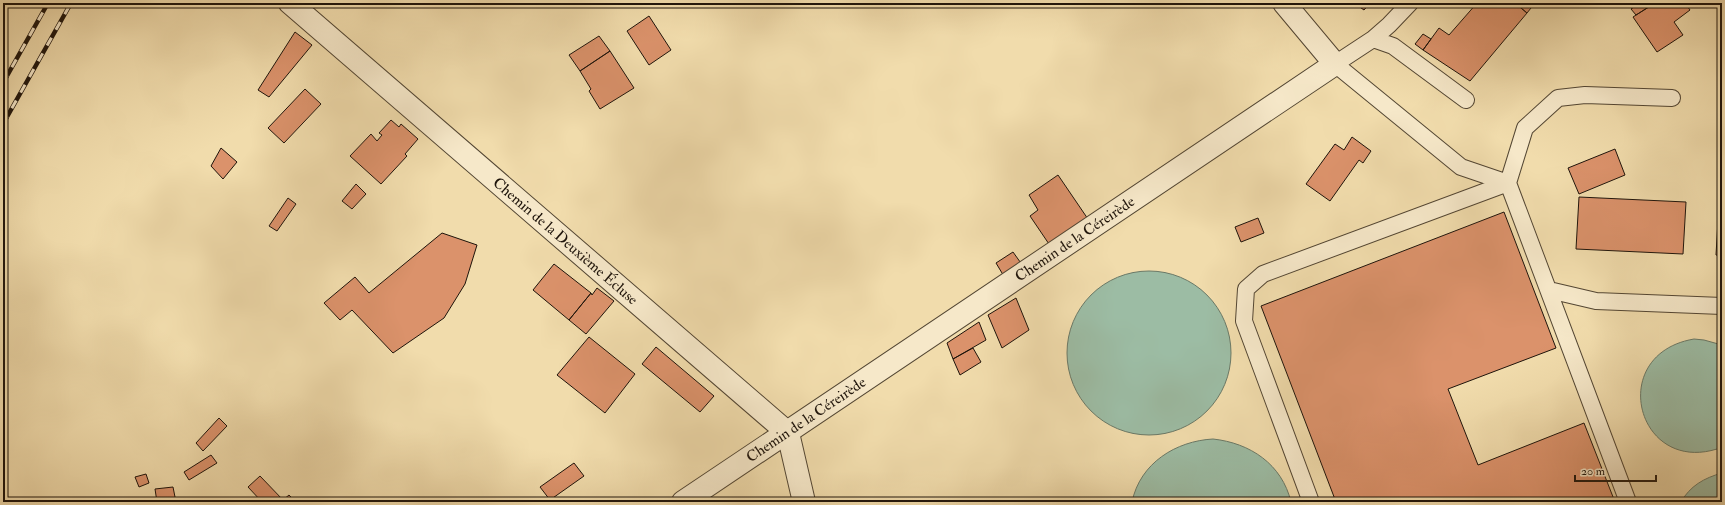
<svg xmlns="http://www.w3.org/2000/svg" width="1725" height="505" viewBox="0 0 1725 505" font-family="'IM FELL Double Pica',serif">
	<rect width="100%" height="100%" fill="#f1dcac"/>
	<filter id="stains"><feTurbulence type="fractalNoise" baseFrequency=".005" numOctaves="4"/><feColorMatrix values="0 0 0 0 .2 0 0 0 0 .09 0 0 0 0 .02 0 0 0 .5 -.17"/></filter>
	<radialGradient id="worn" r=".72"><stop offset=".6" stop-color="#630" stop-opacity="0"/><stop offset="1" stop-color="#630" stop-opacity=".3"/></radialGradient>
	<path fill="#9cbca4" stroke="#6a7967" d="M1067 353a82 82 0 1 1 164 0a82 82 0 1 1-164 0Z
		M1694,339L1704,340L1722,345V457L1717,449C1636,474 1606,354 1694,339Z
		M1213,439C1250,443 1282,464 1291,502H1132C1140,463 1176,441 1213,439Z
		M1722,473V502H1681C1690,486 1704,478 1722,473Z"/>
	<path fill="#db926b" stroke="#1e140b" d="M1354,3H1370L1364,10Z
		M1477,3H1515L1527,13L1470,81L1423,50L1439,28L1449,35Z
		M1515,3H1535L1527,13Z
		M1640,3H1655L1636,15L1631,9Z
		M1655,3H1685L1690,10L1674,22L1683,35L1657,52L1633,17Z
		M649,16L671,50L649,65L627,31Z
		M295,32L312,45L269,97L258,90Z
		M1423,34L1431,39L1423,50L1415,44Z
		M599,36L610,51L580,71L569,55Z
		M610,51L634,88L600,109L589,91L591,89L580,71Z
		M305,89L321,104L284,143L268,128Z
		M391,120L399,127L401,124L418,139L405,154L407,156L381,184L350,156L371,134L377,141L382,135L379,133Z
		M1352,137L1371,151L1363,163L1359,160L1330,201L1306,184L1335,144L1344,150Z
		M221,148L237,162L223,179L211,166Z
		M1615,149L1625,175L1579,194L1568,168Z
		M1058,175L1090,222L1051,247L1030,216L1038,210L1029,195Z
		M356,184L366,194L352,209L342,201Z
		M1579,197L1686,202L1683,254L1576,249Z
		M288,198L296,204L277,231L269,226Z
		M1719,203H1722V256L1716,255Z
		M1504,212L1556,348L1448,389L1478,465L1584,423L1615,502H1336L1261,306Z
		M1258,218L1264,233L1241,242L1235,227Z
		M442,233L477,245L465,284L444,318L393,353L352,310L340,320L324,303L355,277L369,293Z
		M1013,252L1023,266L1005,278L996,263Z
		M554,264L591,293L569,320L533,290Z
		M597,288L614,301L586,334L569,320L591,293L592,295Z
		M1016,298L1029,330L1002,348L988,315Z
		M979,322L986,340L953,359L947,343Z
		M589,337L635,374L605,413L557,375Z
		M656,347L714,396L700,412L642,364Z
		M973,348L981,362L960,375L953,359Z
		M219,418L227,426L203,451L196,443Z
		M211,455L217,463L189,480L184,472Z
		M574,463L584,476L550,500L540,487Z
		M146,474L149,483L139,487L135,477Z
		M260,476L283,500L289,495L296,502H262L248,487Z
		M173,487L176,502H157L155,489Z"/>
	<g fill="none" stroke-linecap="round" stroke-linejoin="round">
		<g stroke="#534633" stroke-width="18">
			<path id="lane" d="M1373,39L1389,25L1410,3
				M1466,100L1393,46L1373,39L1335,64L1461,167L1508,183L1628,502
				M1549,290L1596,301L1722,306
				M1311,502L1244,321L1246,289L1263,274L1508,183L1525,128L1558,98L1585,95L1672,98"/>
		</g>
		<g stroke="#534633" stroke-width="24">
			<g id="street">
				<path id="s1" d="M290,3L788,433L804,502"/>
				<path id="s2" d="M683,502L1335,64L1284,3"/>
			</g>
		</g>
		<use href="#lane" stroke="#f6e8c9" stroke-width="16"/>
		<use href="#street" stroke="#f6e8c9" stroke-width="22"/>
		<g stroke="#1e140b" stroke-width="4.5">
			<path id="rail" d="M3,83L48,3
				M3,124L71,3"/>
		</g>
		<use href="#rail" stroke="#f6e8c9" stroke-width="3" stroke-dasharray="9" stroke-linecap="butt"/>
	</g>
	<g text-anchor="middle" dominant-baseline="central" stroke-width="3.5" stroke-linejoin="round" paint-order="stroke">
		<g font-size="15" fill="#1e140b" stroke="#f6e8c9">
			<text stroke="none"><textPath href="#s2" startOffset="472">Chemin de la Céreirède</textPath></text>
			<text stroke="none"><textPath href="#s1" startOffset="364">Chemin de la Deuxième Écluse</textPath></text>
			<text stroke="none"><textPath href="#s2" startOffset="148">Chemin de la Céreirède</textPath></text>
		</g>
	</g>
	<rect width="1725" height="505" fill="none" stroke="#f1dcac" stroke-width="16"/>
	<rect x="4" y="4" width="1717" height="497" fill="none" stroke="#1e140b" stroke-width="2"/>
	<rect x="8" y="8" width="1709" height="489" fill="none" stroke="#1e140b"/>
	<path d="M1575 475v6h81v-6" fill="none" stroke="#1e140b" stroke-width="2"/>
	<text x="1581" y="475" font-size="12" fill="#1e140b" stroke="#f6e8c9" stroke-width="3" paint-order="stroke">20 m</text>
	<rect width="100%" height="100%" filter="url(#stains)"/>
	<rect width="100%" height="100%" fill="url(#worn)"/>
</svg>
